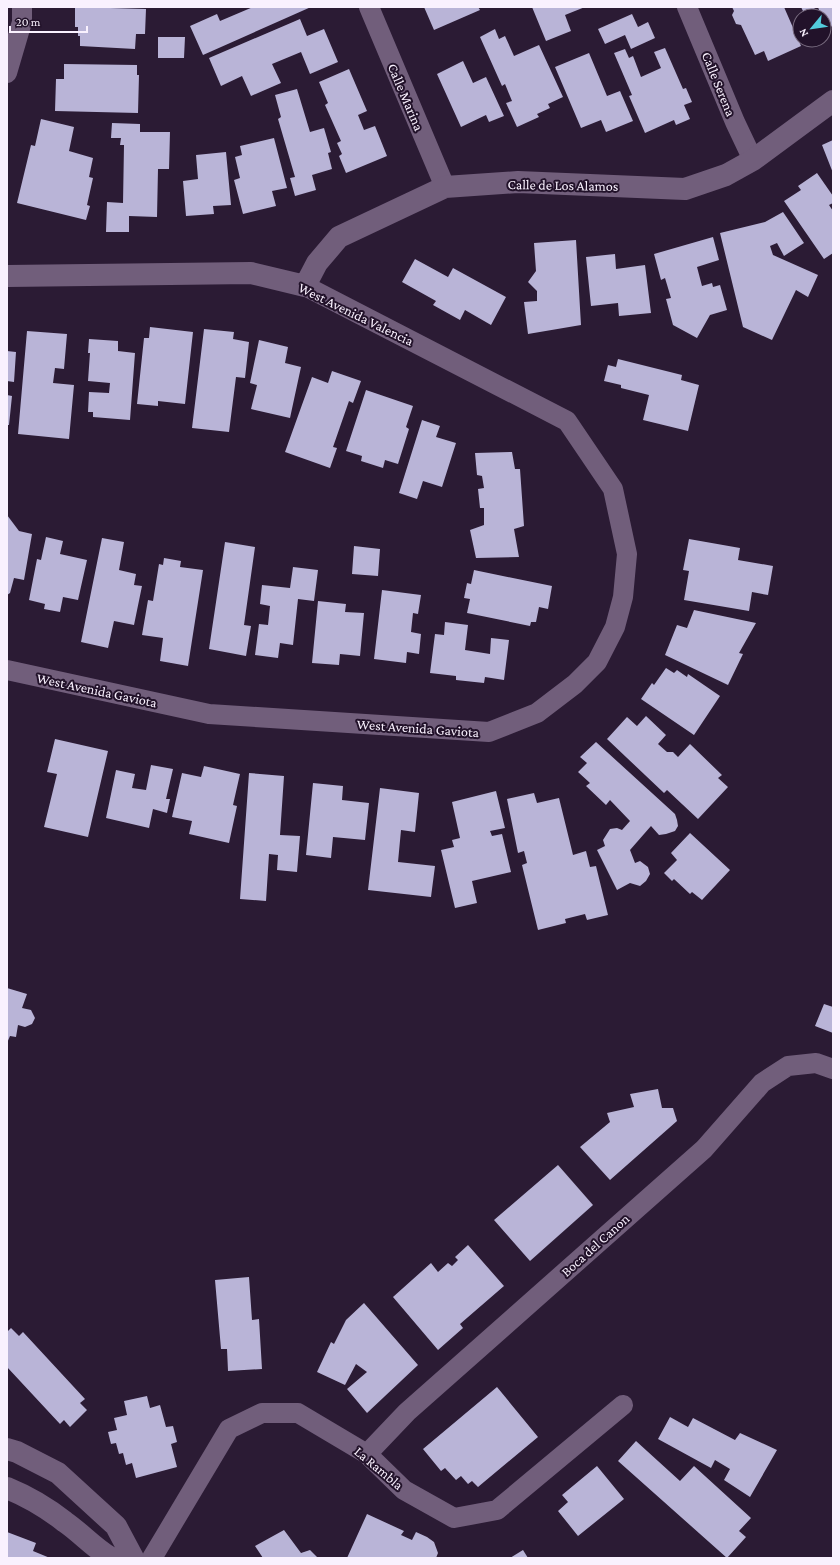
<svg xmlns="http://www.w3.org/2000/svg" width="840" height="1565" viewBox="0 0 840 1565" font-family="'Crimson Pro',serif">
	<rect width="100%" height="100%" fill="#2b1b34"/>
	<path fill="#b9b4d7" d="M75,7L146,9L145,34H136L135,49L80,46V36H78V27H75Z
		M253,7H311L203,55L190,26L217,14L220,21Z
		M424,7H478L480,10L434,30Z
		M532,7H585L565,15L571,31L546,41Z
		M732,7H784L801,46L768,61L764,51L755,55L741,25L736,24L732,15L734,11Z
		M801,7H833V26L826,28L824,16H821L818,7L804,13Z
		M632,14L638,27L648,22L655,38L631,49L625,35L605,44L598,29Z
		M300,19L307,36L324,29L338,62L310,74L301,52L272,64L281,83L251,96L242,76L221,86L209,58Z
		M495,29L499,39L505,36L514,56L539,45L563,97L548,104L550,108L537,114L539,117L517,127L506,103L512,101L505,84L502,86L480,37Z
		M158,37H185L184,58H158Z
		M665,48L683,89L686,88L692,102L684,105L690,119L676,125L674,120L645,133L629,96L632,95L614,53L625,49L629,58L633,56L641,77L661,68L654,52Z
		M589,53L607,96L620,91L633,121L606,132L601,120L581,128L555,67Z
		M463,61L473,83L486,77L504,116L489,122L486,115L461,127L437,74Z
		M64,64L137,65V75H139L138,113L55,111L56,79H64Z
		M349,69L367,111L358,115L364,130L375,126L387,156L346,173L339,156L342,154L337,143L341,141L325,105L328,103L319,82Z
		M297,89L310,132L324,128L331,152L328,153L332,169L312,175L316,190L295,196L290,178L295,177L278,119L281,117L275,95Z
		M41,119L74,127L69,151L93,158L89,177L93,178L87,205L90,206L86,220L17,203L31,145L35,146Z
		M112,123L140,124V132H170L169,169H158L157,217L129,216V232H106L107,202L123,203L124,145H120L121,138H111Z
		M274,138L287,188L272,191L276,206L243,214L234,180L240,178L235,157L242,155L240,146Z
		M833,140V173L822,145Z
		M226,152L231,205L213,206L214,214L186,216L183,181L198,179L196,155Z
		M817,173L833,196V203L829,205L833,211V253L824,259L784,201L801,190L798,186Z
		M783,212L804,243L784,256L777,243L770,246L773,255L818,275L808,297L796,290L772,340L743,327L720,233L765,222Z
		M713,237L719,260L697,267L702,286L712,283L713,287L720,285L727,310L710,315L697,338L673,325L666,299L671,298L665,278L661,280L654,254Z
		M576,240L581,325L528,334L524,302L537,301V291L528,282L536,271L534,243Z
		M615,254L616,269L645,265L651,313L619,316L618,303L591,306L586,257Z
		M415,259L448,277L453,268L506,297L491,325L465,310L460,320L433,305L436,301L402,282Z
		M150,327L193,332L185,404L158,401V406L137,404L144,338H149Z
		M204,329L234,332L233,339L249,342L245,378L236,377L229,432L192,428Z
		M27,331L67,334L64,369L55,368L53,383L74,385L69,439L18,434Z
		M89,339L118,341V351L135,353L130,420L93,417V412H88L89,392L109,393L110,383L88,381L90,353H88Z
		M259,340L288,347L285,363L301,367L290,418L251,409L257,385L250,383Z
		M7,351L16,352L14,382L7,381Z
		M618,359L682,375L681,380L699,385L688,431L643,420L649,395L621,388V385L604,381L608,365L616,367Z
		M332,371L361,381L353,403L349,401L333,447L337,448L330,468L285,452L312,377L328,383Z
		M366,390L413,406L406,427L409,429L398,464L385,460L383,468L361,461L362,456L346,451Z
		M7,395L12,396L9,425H7Z
		M422,420L440,426L436,437L456,443L442,487L423,481L417,499L399,493Z
		M512,452L515,469H520L524,526L514,529L519,557L476,558L470,530L484,525V508H480L478,489L484,488L482,476L477,475L475,453Z
		M7,515L19,531L32,534L24,580L14,578L10,593L7,595Z
		M46,537L63,541L60,554L87,560L78,600L63,597L60,612L44,609L45,604L29,600L37,559L41,560Z
		M102,538L124,542L119,570L136,574L134,585L142,586L134,625L114,621L108,648L81,642Z
		M689,539L740,548L738,560L773,566L768,595L752,592L749,611L684,600L689,571L683,570Z
		M225,542L255,547L244,625L251,626L246,656L209,649Z
		M354,546L380,549L378,576L352,574Z
		M164,558L181,561L180,567L203,570L188,666L160,661L163,638L142,635L148,600L153,601L159,564L163,565Z
		M293,567L318,570L314,601L298,599L293,645L280,643L278,658L255,655L259,624L268,625L270,606L260,604L262,585L290,588Z
		M474,570L552,586L548,609L539,607L536,622H531L530,626L467,613L470,599L464,598L467,583L471,584Z
		M382,590L421,595L418,614L413,613L411,632L421,634L419,654L407,652L406,663L374,659Z
		M318,601L346,604L345,612L364,613L360,656L340,654L339,665L312,663Z
		M694,610L756,623L739,653L743,654L728,685L665,655L677,625L687,628Z
		M445,622L468,625L465,650L490,654L491,638L509,640L504,680L485,677L484,683L456,680V676L430,673L435,634L444,635Z
		M666,668L674,673L677,670L687,677L688,674L720,696L694,735L641,699L652,683L654,685Z
		M646,716L666,735L658,744L667,752H673L678,757L690,744L722,775L718,778L728,787L698,819L667,790L664,793L607,739L627,717L637,726Z
		M55,739L108,751L88,837L44,827L57,774L47,772Z
		M596,742L675,814L677,820L678,826L675,831L666,834L659,835L651,826L630,850L635,863L640,861L648,867L650,874L646,881L640,886L630,883L617,890L597,850L605,846L603,840L610,829L617,828L622,830L630,821L610,800L606,805L586,786L590,783L578,772L587,763L580,757Z
		M151,765L173,769L166,799H170L167,813L153,809L149,828L106,818L116,770L135,774L132,788L146,790Z
		M204,766L240,774L233,805L237,806L229,843L189,834L192,821L172,817L182,773L201,777Z
		M249,773L284,776L280,835L300,836L297,872L277,870L278,855L269,854L266,901L240,899Z
		M313,783L343,786L342,800L369,803L365,840L333,837L331,858L306,855Z
		M380,788L419,793L415,832L401,830L398,862L435,866L431,897L368,890Z
		M496,791L505,828L490,831L492,836L502,834L511,872L472,881L477,903L455,908L441,850L454,847L452,840L460,838L452,802Z
		M534,793L537,803L559,798L573,855L586,851L590,867L596,866L608,915L587,920L585,914L565,919L566,923L538,930L522,865L527,863L524,851L518,853L507,799Z
		M690,833L730,870L702,900L692,892L690,894L674,879L672,881L664,873L677,860L671,853Z
		M7,988L27,994L22,1008L31,1010L35,1018L32,1024L25,1027L18,1025L16,1037L10,1036L7,1043Z
		M824,1004L833,1007V1033L815,1026Z
		M658,1089L662,1108H673L677,1121L610,1180L580,1147L610,1122L607,1113L634,1107L630,1094Z
		M558,1165L593,1205L530,1261L494,1220Z
		M468,1245L504,1286L460,1324L463,1328L438,1350L393,1297L431,1263L438,1272L448,1263L452,1266L458,1260L455,1257Z
		M249,1277L252,1320L259,1319L262,1369L228,1371L227,1349H221L215,1280Z
		M364,1303L418,1365L367,1413L347,1389L367,1372L356,1364L345,1385L317,1372L331,1342L334,1344L346,1320Z
		M11,1328L19,1336L23,1332L85,1399L80,1403L87,1410L70,1427L64,1420L60,1424L7,1367V1332Z
		M497,1387L538,1437L478,1487L472,1481L468,1484L461,1476L456,1480L445,1468L441,1471L423,1449Z
		M147,1396L150,1408L160,1405L166,1427L173,1426L177,1442L171,1444L177,1467L136,1478L132,1463L126,1465L123,1453L119,1454L116,1443L111,1444L108,1432L117,1430L114,1418L127,1415L124,1401Z
		M670,1417L688,1427L693,1418L735,1440L740,1433L777,1450L750,1497L724,1480L730,1469L715,1460L711,1468L658,1439Z
		M636,1441L680,1481L694,1466L751,1518L739,1531L746,1537L727,1558L618,1461Z
		M597,1466L624,1499L578,1536L558,1511L568,1502L562,1495Z
		M367,1514L404,1531L401,1535L412,1540L416,1532L427,1537L434,1542L438,1553L436,1558H347Z
		M284,1530L301,1553L310,1550L318,1558H263L255,1546Z
		M7,1532L36,1543L33,1551L50,1558H7Z
		M523,1550L528,1558H510Z"/>
	<g fill="none" stroke-linecap="round" stroke-linejoin="round">
		<path stroke="#715e7b" stroke-width="20" d="M369,7L445,187
			M687,7L735,122L753,160
			M7,73L22,22V7
			M7,670L209,714L489,732L537,713L575,684L597,662L615,627L623,597L627,554L613,489L567,421L305,286
			M367,1454L407,1412L704,1149L762,1083L788,1066L816,1063L833,1069
			M152,1558L229,1429L262,1413H298L367,1454L404,1490L454,1518L497,1510L623,1405"/>
		<path stroke="#715e7b" stroke-width="22" d="M7,276L251,273L305,286L317,263L339,237L445,187L518,182L685,189L726,175L753,160L833,101
			M7,1449L17,1452L58,1473L116,1526L133,1558
			M7,1488C29,1497 46,1507 65,1522C81,1533 94,1548 111,1558"/>
	</g>
	<g text-anchor="middle" dominant-baseline="central" stroke-width="4" stroke-linejoin="round" paint-order="stroke">
		<g font-size="14" fill="#f9f1fe" stroke="#22122a">
			<text transform="translate(719 84) rotate(68)">Calle Serena</text>
			<text transform="translate(406 97) rotate(67)">Calle Marina</text>
			<text transform="translate(563 185) rotate(1)">Calle de Los Alamos</text>
			<text transform="translate(356 314) rotate(26)">West Avenida Valencia</text>
			<text transform="translate(97 690) rotate(12)">West Avenida Gaviota</text>
			<text transform="translate(418 728) rotate(4)">West Avenida Gaviota</text>
			<text transform="translate(595 1245) rotate(-42)">Boca del Canon</text>
			<text transform="translate(379 1468) rotate(40)">La Rambla</text>
		</g>
	</g>
	<rect width="840" height="1565" fill="none" stroke="#f9f1fe" stroke-width="16"/>
	<g transform="translate(812 28) rotate(241)"><circle r="19" fill="#22122a" stroke="#786b7f"/>
	<path d="M0-3L7 15L0 10L-7 15Z" fill="#53cbdc"/>
	<text y="-6" font-size="11" font-weight="bold" text-anchor="middle" fill="#f9f1fe">N</text>
	</g>
	<path d="M10 26v6h77v-6" fill="none" stroke="#f9f1fe" stroke-width="2"/>
	<text x="16" y="26" font-size="12" fill="#f9f1fe" stroke="#22122a" stroke-width="3" paint-order="stroke">20 m</text>
</svg>
